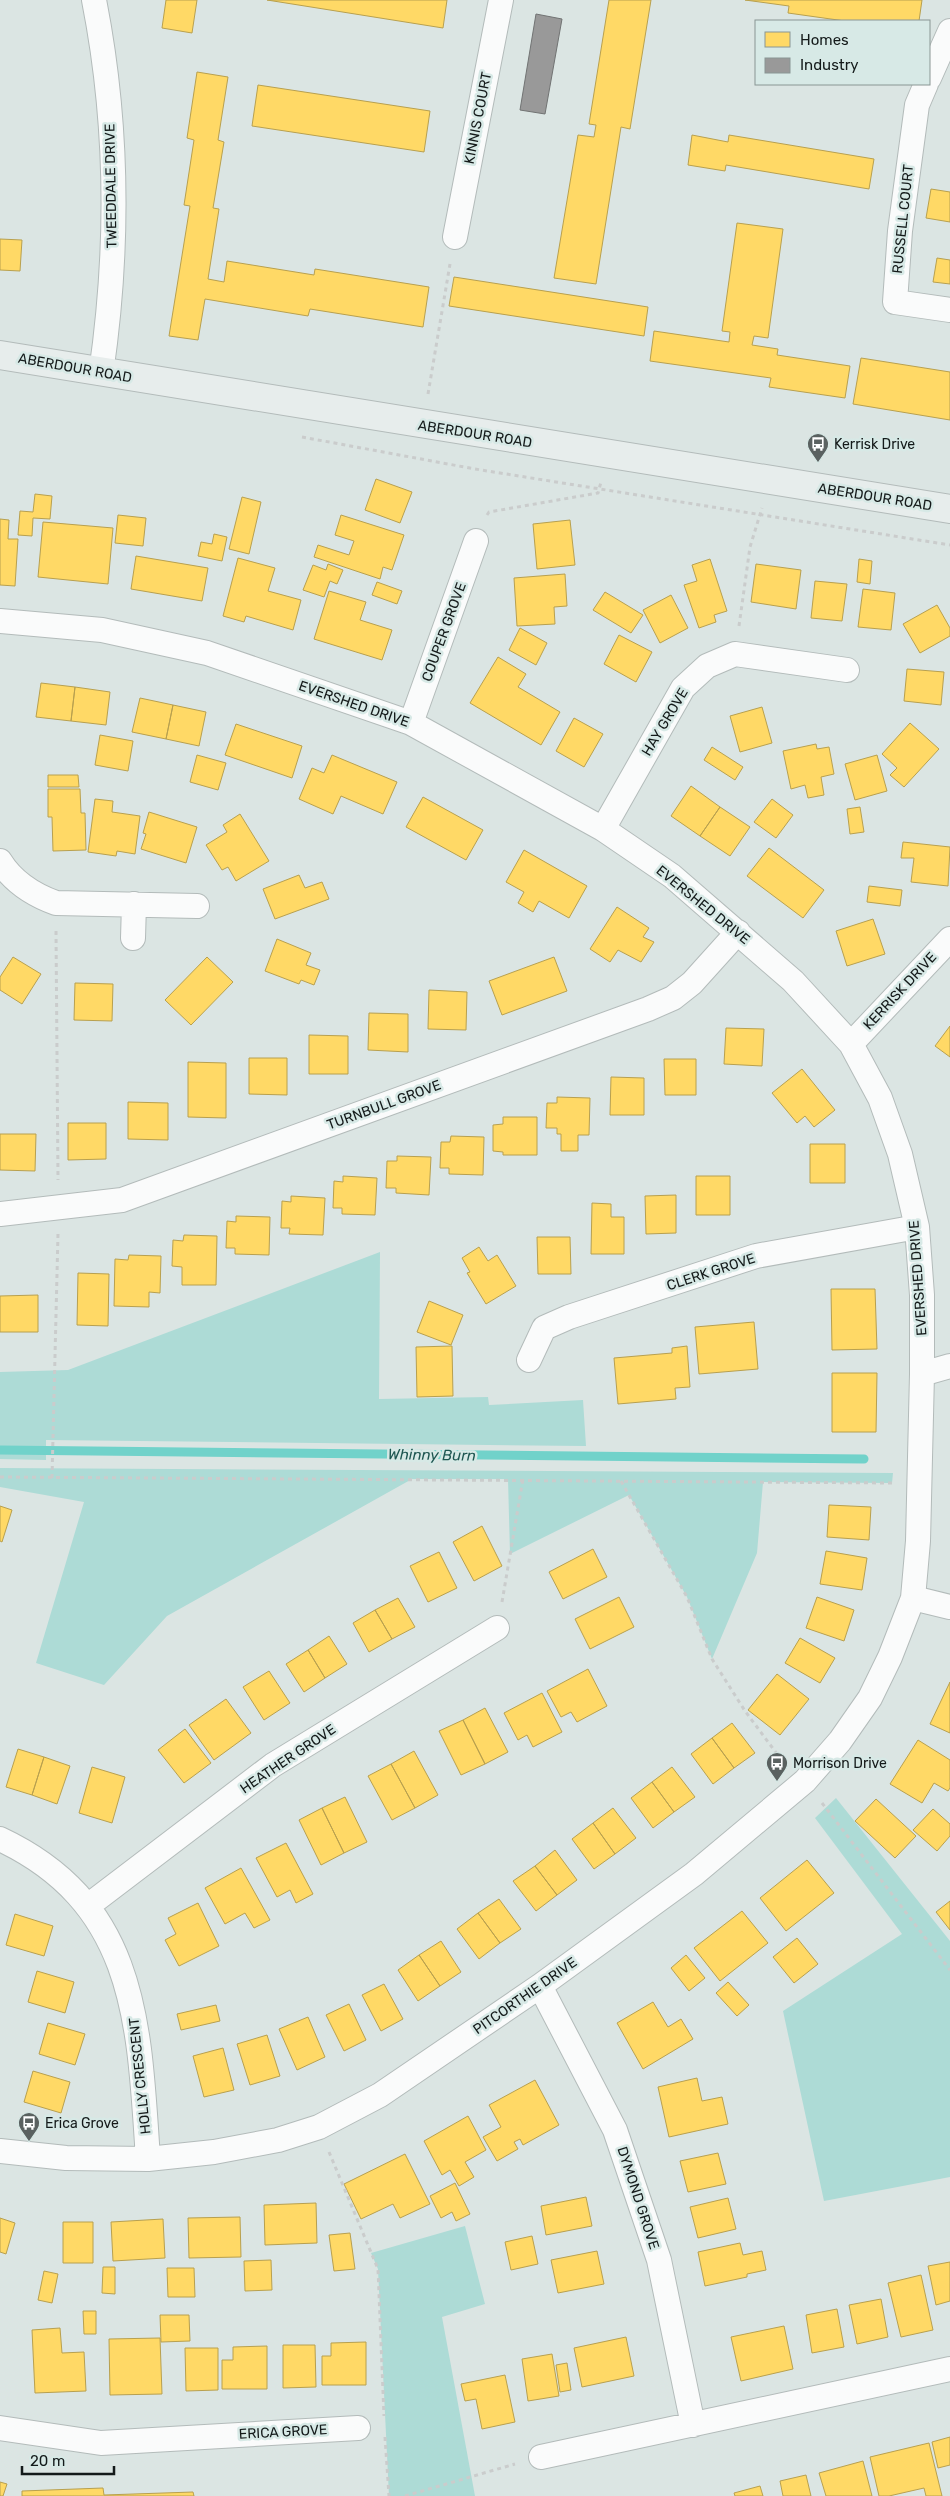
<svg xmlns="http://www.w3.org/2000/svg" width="950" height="2496" viewBox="0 0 950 2496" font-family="Rubik,sans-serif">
	<rect width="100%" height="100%" fill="#dbe5e3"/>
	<path fill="#addbd6" d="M380,1252L379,1399L488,1397L489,1405L583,1400L586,1446L46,1440V1460L0,1459V1372L68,1370Z
		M0,1468L893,1473L892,1483L763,1482L757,1553L712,1659L687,1597L629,1495L510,1554L508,1479H412L167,1616L104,1685L36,1663L84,1502L0,1487Z
		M836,1798L950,1941V2177L824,2201L783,2011L902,1934L815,1818Z
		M465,2226L485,2304L442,2317L475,2496H389L378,2269L371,2253Z"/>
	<path fill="#ffd966" stroke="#b8a04f" d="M166,0H197L192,33L162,28Z
		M267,0H447L443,28Z
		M609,0H651L630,129L621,127L596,284L554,278L578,135L594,137L596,125L589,124Z
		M745,0H922L919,21H845L788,13L789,6Z
		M197,72L228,77L218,140L224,142L213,208L219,209L208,279L224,282L227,261L314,275L315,269L429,287L423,327L310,309L308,316L205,299L198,340L169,336L190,206L184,205L194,140L187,138Z
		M258,85L430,111L424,152L252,126Z
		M692,135L728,142L729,135L874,159L869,189L726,165L725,171L688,165Z
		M931,189L950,192V222L926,218Z
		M737,223L783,229L768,338L754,336L752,345L778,349L777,355L850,366L845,398L769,387L771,378L650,361L654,331L729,342L730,332L722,331Z
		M0,239L22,240L20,271L0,270Z
		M937,258L950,260V284L933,282Z
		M454,277L648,307L644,336L449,306Z
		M861,358L950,372V420L853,404Z
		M376,479L412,492L400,523L365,510Z
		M35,494L52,496L50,519L33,518L32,536L18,535L20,511L33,512Z
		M242,497L261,502L249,554L229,549Z
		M118,515L146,518L143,546L115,543Z
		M341,515L404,535L392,570L383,567L380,579L314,557L318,545L349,555L354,541L335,535Z
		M0,519L9,520L8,539H18L15,586L0,585Z
		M570,520L575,565L537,569L533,524Z
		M43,522L113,528L108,584L38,577Z
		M214,534L227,537L222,561L198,556L201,542L212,544Z
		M136,556L208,568L202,601L131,589Z
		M238,558L275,568L268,591L301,600L293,630L246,616L244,622L223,616Z
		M710,559L727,611L714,615L716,622L699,628L684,585L697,581L692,565Z
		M859,559L872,561L870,584L857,582Z
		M328,564L343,570L337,584L330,581L324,597L303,590L313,565L326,570Z
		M756,564L801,570L796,609L751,602Z
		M565,574L567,606L554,607L555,624L517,626L514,578Z
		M815,581L847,584L842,621L811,618Z
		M377,582L402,591L397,604L372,595Z
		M863,589L895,593L891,630L858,627Z
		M329,591L366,602L360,620L392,630L382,660L314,639Z
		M605,592L643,615L631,633L593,610Z
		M671,595L688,628L660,643L643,610Z
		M937,605L950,628V636L920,653L903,624Z
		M520,628L547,643L536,665L509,650Z
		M619,635L652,652L636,682L604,664Z
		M498,657L526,674L518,687L560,712L541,745L470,703Z
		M907,669L944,672L941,705L904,701Z
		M41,683L75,687L71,721L36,717Z
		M75,687L110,692L106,725L71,721Z
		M140,698L173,705L166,739L132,732Z
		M173,705L206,712L199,746L166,739Z
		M762,707L772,743L740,752L730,716Z
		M574,718L603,734L584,767L556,751Z
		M910,723L939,749L904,787L890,775L897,768L882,754Z
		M236,724L302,746L292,778L225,755Z
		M100,735L133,741L128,771L95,765Z
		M816,744L817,749L829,747L834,774L821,777L824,795L808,798L805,785L791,789L783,751Z
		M712,747L743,767L735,780L704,760Z
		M197,755L226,763L218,790L190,782Z
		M332,755L397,782L383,814L341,796L333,814L299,799L312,768L324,773Z
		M877,755L887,791L855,800L845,764Z
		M48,775H78L79,787H48Z
		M691,786L720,807L700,836L671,816Z
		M48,789H80L81,813H85L86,850L53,851L52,817H48Z
		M423,797L483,830L466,860L406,827Z
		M95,799L113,801L112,812L140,816L135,854L117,851L116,856L88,852Z
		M772,799L793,815L776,838L754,822Z
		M720,807L750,827L730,856L700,836Z
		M860,807L864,832L850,834L847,809Z
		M149,812L197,827L186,863L141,849L146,834L143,833Z
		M240,814L269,861L236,881L228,867L222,870L206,845L227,832L223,825Z
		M903,842L950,847L948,886L911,882L914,858H901Z
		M769,848L824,890L803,918L747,876Z
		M524,850L587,886L569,918L539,901L533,912L518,903L524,892L506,882Z
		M299,875L305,888L322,882L329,899L275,919L263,889Z
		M869,886L902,890L900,906L867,902Z
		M617,907L649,928L643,937L654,942L641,962L618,950L610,962L590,949Z
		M873,919L885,954L847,966L836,931Z
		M277,939L311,953L306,965L320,970L314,985L301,980L299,984L265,971Z
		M13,957L41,974L22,1004L0,990V977Z
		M207,957L233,982L191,1025L165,1000Z
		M554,957L567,991L502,1015L489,981Z
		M75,983L113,984L112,1021L74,1020Z
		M429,990L467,992L466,1030L428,1029Z
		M369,1013L408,1014V1052L368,1050Z
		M950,1026V1057L935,1046Z
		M726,1028L764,1029L762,1066L724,1064Z
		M309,1035L348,1036V1074H309Z
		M249,1058H287V1095L249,1094Z
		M664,1059H696V1095H665Z
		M188,1062L226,1063V1118L188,1117Z
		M802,1069L835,1110L814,1127L805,1116L797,1123L772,1093Z
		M611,1077L644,1078V1115H610Z
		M557,1097L590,1098L589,1135H578V1151H561V1134H557V1128H546L547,1103H557Z
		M128,1102L168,1103V1140L128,1139Z
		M503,1117H537V1155H503V1152L493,1151V1125L503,1124Z
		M68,1123H106V1159L68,1160Z
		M0,1134H36L35,1171L0,1170Z
		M451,1136L484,1137L483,1175L449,1174V1168H440L441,1142H450Z
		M810,1144H845V1183H810Z
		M397,1156L431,1157L429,1195L396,1193V1188H386L387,1161H397Z
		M343,1176L377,1178L375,1215L342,1214V1208H333L334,1181L343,1182Z
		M696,1176H730V1215H696Z
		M676,1195V1233L646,1234L645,1196Z
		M291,1196L325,1198L323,1235L289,1234L290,1228H281L282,1201L291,1202Z
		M592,1203L611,1204V1217H624V1254H591Z
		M236,1216L270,1217L269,1255L235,1254V1248H226L227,1221L236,1222Z
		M184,1235L217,1236L216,1285H182V1267L172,1266L173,1240L183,1241Z
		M537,1237H570L571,1274H538Z
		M479,1247L488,1261L497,1255L516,1286L486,1304L467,1273L470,1272L462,1258Z
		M129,1255L161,1256L160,1293L149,1292V1307L114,1306L115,1259L128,1260Z
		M78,1273L109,1274L108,1326L77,1325Z
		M831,1289H875L877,1349L832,1350Z
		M38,1295V1332H0V1296Z
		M429,1301L463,1315L451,1345L417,1332Z
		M754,1322L758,1369L699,1374L695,1327Z
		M452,1346L453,1396L417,1397L416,1347Z
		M687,1346L690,1387L675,1388L676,1399L618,1404L614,1358L672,1353V1348Z
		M832,1373H877L876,1432H832Z
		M829,1505L871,1507L869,1540L827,1537Z
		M0,1506L12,1510L2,1542L0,1541Z
		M482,1526L502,1566L474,1581L453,1542Z
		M593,1549L607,1577L563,1599L549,1572Z
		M826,1551L867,1558L862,1590L820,1584Z
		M439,1552L457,1588L428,1602L410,1566Z
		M619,1597L634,1627L590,1649L575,1619Z
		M817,1597L854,1610L844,1641L806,1628Z
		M398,1598L415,1627L392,1639L375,1610Z
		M375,1610L392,1639L369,1652L353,1623Z
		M329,1636L347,1664L325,1678L308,1650Z
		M800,1638L835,1658L820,1683L785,1663Z
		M308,1650L325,1678L304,1692L286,1664Z
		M588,1669L607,1706L577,1722L571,1712L561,1717L547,1691Z
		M269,1671L290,1703L264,1720L243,1687Z
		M777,1674L809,1699L780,1735L748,1710Z
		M950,1682V1733L930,1724Z
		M542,1693L562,1732L533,1747L527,1735L518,1740L504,1713Z
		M226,1699L251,1733L214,1760L189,1725Z
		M485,1708L508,1752L485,1764L463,1720Z
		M463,1720L485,1764L461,1775L439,1731Z
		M732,1723L755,1753L734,1768L712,1738Z
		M185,1729L211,1763L184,1783L158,1750Z
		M712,1738L734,1768L713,1784L691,1754Z
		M918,1740L950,1760V1788L948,1791L934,1783L922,1803L890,1784Z
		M18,1749L44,1757L32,1795L6,1787Z
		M414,1751L438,1795L415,1808L391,1764Z
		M44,1757L70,1766L57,1804L32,1795Z
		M391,1764L415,1808L392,1820L368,1776Z
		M92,1767L125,1777L112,1823L79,1813Z
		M672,1767L695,1797L674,1812L652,1782Z
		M652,1782L674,1812L653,1828L631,1798Z
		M345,1797L367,1842L344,1853L322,1808Z
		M876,1799L916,1836L895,1858L855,1821Z
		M322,1808L344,1853L321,1865L299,1820Z
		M613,1808L636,1838L615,1854L593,1823Z
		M933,1809L950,1824V1836L937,1851L913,1830Z
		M593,1823L615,1854L594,1869L572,1839Z
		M286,1843L313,1894L296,1903L290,1890L277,1897L256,1858Z
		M555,1850L577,1880L557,1895L535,1866Z
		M807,1860L834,1893L786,1931L760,1898Z
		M535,1866L557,1895L536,1911L513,1881Z
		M241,1868L270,1920L254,1928L245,1913L225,1924L205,1888Z
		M499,1899L521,1929L500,1943L478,1913Z
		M950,1901V1930L936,1912Z
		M198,1903L219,1946L179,1966L165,1940L176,1934L168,1918Z
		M742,1911L768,1943L720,1981L694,1948Z
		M478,1913L500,1943L479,1959L457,1929Z
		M15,1914L53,1926L44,1956L6,1945Z
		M797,1938L818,1964L794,1983L773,1957Z
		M441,1941L461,1972L440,1986L419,1955Z
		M419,1955L440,1986L418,2001L398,1970Z
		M686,1955L705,1978L689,1991L671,1968Z
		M37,1971L74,1982L65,2013L28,2002Z
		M728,1982L749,2005L737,2016L716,1993Z
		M384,1984L403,2019L381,2031L362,1995Z
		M653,2002L668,2027L681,2019L693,2039L643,2069L617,2023Z
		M349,2004L366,2040L344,2051L326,2015Z
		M216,2005L220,2021L181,2030L177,2014Z
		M308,2017L325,2057L297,2070L279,2029Z
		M48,2023L85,2034L75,2065L39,2054Z
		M267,2035L280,2076L250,2085L237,2044Z
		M223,2048L234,2090L204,2097L193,2056Z
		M33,2071L70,2082L61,2113L24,2102Z
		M697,2078L702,2101L722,2097L728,2124L669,2137L658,2087Z
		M535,2080L559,2125L523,2145L520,2139L514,2142L518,2149L497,2161L483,2137L501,2127L489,2105Z
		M468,2116L486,2150L465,2162L474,2177L459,2186L450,2170L442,2175L424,2141Z
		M718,2153L726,2184L688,2192L680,2161Z
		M405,2154L430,2204L400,2218L393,2204L361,2219L344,2184Z
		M455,2183L470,2214L456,2221L452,2212L441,2218L430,2196Z
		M586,2197L592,2226L546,2235L541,2206Z
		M728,2198L736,2229L698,2238L690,2207Z
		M316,2203L317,2243L265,2245L264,2205Z
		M240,2217L241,2257L189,2258L188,2218Z
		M0,2218L15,2223L6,2254L0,2252Z
		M163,2219L165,2258L113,2261L111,2222Z
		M63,2222H93V2263H63Z
		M350,2233L355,2269L334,2271L329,2235Z
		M532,2236L538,2264L511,2270L505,2242Z
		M740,2243L743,2255L762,2251L766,2270L747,2274V2277L705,2286L698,2252Z
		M597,2251L604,2284L558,2293L551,2260Z
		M271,2260L272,2290L245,2291L244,2261Z
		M950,2262V2301L936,2305L928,2266Z
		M103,2267H115V2294L102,2293Z
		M167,2268H194L195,2297H168Z
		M44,2271L58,2274L52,2303L38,2300Z
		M921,2275L933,2330L901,2337L888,2283Z
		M881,2299L888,2337L857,2344L849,2305Z
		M837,2309L844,2347L812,2353L806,2315Z
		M83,2311H96V2334H84Z
		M160,2315H189L190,2341L161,2342Z
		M784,2326L793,2369L741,2381L731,2337Z
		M60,2328L62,2353L84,2352L86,2391L35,2393L32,2330Z
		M626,2337L634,2376L582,2387L574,2348Z
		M160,2338L162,2394L110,2395L109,2339Z
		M366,2342V2385H322V2356H331V2343Z
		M283,2345H315L316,2387L283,2388Z
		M267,2346V2389H222V2360H233V2347Z
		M185,2348H218V2390L186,2391Z
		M552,2354L559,2396L528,2401L522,2359Z
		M567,2363L571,2390L560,2392L556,2365Z
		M505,2375L515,2422L482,2429L476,2399L465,2401L461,2384Z
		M950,2437V2465L938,2468L932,2442Z
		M929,2443L942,2496H926L924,2488L889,2496H879L870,2457Z
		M863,2461L872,2496H826L819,2473Z
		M806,2475L811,2496H783L780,2481Z
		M0,2482L7,2484L3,2496H0Z
		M760,2486L763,2496H735L734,2493Z
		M103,2488L104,2495L193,2492L194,2496H22V2491Z"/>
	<path fill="#999" stroke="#717373" d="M536,14L562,19L545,114L520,110Z"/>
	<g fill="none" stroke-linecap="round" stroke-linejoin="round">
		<path stroke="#71d2ca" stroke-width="9" d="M0,1450L864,1459"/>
		<g stroke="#b3bbba" stroke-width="26">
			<path id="minor" d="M94,0C118,122 119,249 101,373
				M929,78L950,31
				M926,84L917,105L900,231L895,302L950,310
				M455,237L501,0
				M0,621L102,630L207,653L411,723L603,829L672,876L793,981L851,1044L880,1098L900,1154L917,1227L922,1295V1374L918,1541L913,1598L890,1657L870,1698L840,1741L805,1781L694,1874L540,1986L380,2095L319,2127L278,2140L214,2152L148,2159L66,2158L0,2151
				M411,723L476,541
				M603,829L683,688L707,666L735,654L847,670
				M0,861C13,882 34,895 56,903L197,906
				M133,938L134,904
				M851,1044L950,939
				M0,1214L122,1200L648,1009L673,998L692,983L738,932
				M529,1360L544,1328L569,1317L756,1256L917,1227
				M922,1374L950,1366
				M913,1598L950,1607
				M0,1839C138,1904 139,2025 148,2159
				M89,1905L273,1765L497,1628
				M540,1986L615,2130L659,2260L693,2425
				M0,2428L101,2443L358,2428
				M541,2457L950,2369"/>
		</g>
		<g stroke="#b3bbba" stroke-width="30">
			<path id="secondary" d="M0,355L950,509"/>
		</g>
		<path stroke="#cacccc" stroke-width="3" stroke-dasharray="4 4" stroke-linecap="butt" d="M428,394L450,264
			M302,437L475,469L950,545
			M487,515L489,512L598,493L601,482
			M739,626L750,547L762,508
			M56,931L58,1180
			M0,1477L892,1483
			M52,1478L58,1234
			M621,1481L687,1597L712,1659L745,1711L783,1762
			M502,1602L523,1479
			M822,1803L950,1970
			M329,2152L378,2269L384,2416
			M385,2437L389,2496
			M405,2496L515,2464"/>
		<use href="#minor" stroke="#fafbfb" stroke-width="24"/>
		<use href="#secondary" stroke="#e7edec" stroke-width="28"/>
	</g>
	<defs>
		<g id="bus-pin" transform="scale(1.125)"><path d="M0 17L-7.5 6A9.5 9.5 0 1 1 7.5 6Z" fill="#5a6160" stroke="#d7e9e6"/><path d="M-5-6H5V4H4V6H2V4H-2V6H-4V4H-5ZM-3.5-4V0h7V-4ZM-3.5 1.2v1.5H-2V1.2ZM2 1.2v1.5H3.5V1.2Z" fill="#fff"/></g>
	</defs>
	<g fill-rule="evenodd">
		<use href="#bus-pin" x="818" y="444"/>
		<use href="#bus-pin" x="777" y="1763"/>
		<use href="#bus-pin" x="29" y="2123"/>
	</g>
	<g text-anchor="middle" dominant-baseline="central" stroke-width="5" stroke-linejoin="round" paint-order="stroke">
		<g font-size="14" fill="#141a1a" stroke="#d7e9e6">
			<text transform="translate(478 118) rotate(-79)">KINNIS COURT</text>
			<text transform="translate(111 186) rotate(-91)">TWEEDDALE DRIVE</text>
			<text transform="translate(903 219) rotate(-84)">RUSSELL COURT</text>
			<text transform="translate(75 368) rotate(10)">ABERDOUR ROAD</text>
			<text transform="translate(475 434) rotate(9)">ABERDOUR ROAD</text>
			<text transform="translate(875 497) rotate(9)">ABERDOUR ROAD</text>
			<text transform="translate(444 632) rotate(-70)">COUPER GROVE</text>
			<text transform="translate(354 704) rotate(19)">EVERSHED DRIVE</text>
			<text transform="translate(665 722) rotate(-59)">HAY GROVE</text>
			<text transform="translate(703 905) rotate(39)">EVERSHED DRIVE</text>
			<text transform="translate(900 991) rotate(-47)">KERRISK DRIVE</text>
			<text transform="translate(384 1105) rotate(-20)">TURNBULL GROVE</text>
			<text transform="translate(711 1272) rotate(-18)">CLERK GROVE</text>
			<text transform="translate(918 1278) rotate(-94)">EVERSHED DRIVE</text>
			<text transform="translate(288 1759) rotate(-34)">HEATHER GROVE</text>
			<text transform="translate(525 1996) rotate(-35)">PITCORTHIE DRIVE</text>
			<text transform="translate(140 2076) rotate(-96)">HOLLY CRESCENT</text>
			<text transform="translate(638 2198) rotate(72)">DYMOND GROVE</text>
			<text transform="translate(283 2432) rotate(-3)">ERICA GROVE</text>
		</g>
		<g font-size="14" fill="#141a1a" stroke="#d7e9e6" text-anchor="start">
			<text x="834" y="444">Kerrisk Drive</text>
			<text x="793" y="1763">Morrison Drive</text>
			<text x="45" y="2123">Erica Grove</text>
		</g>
		<g font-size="15" font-style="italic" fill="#1e5651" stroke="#d7e9e6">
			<text transform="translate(432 1455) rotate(1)">Whinny Burn</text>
		</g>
	</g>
	<rect x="755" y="20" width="175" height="65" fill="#d7e9e6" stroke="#899694"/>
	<rect x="765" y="32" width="25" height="15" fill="#ffd966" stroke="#899694"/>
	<text x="800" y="45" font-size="15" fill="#141a1a">Homes</text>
	<rect x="765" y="58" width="25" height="15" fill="#999999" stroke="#899694"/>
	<text x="800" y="70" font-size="15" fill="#141a1a">Industry</text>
	<path d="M22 2466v8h92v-8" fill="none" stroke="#141a1a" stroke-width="2.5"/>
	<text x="30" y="2466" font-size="15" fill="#141a1a" stroke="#d7e9e6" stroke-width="4" paint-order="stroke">20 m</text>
</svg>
